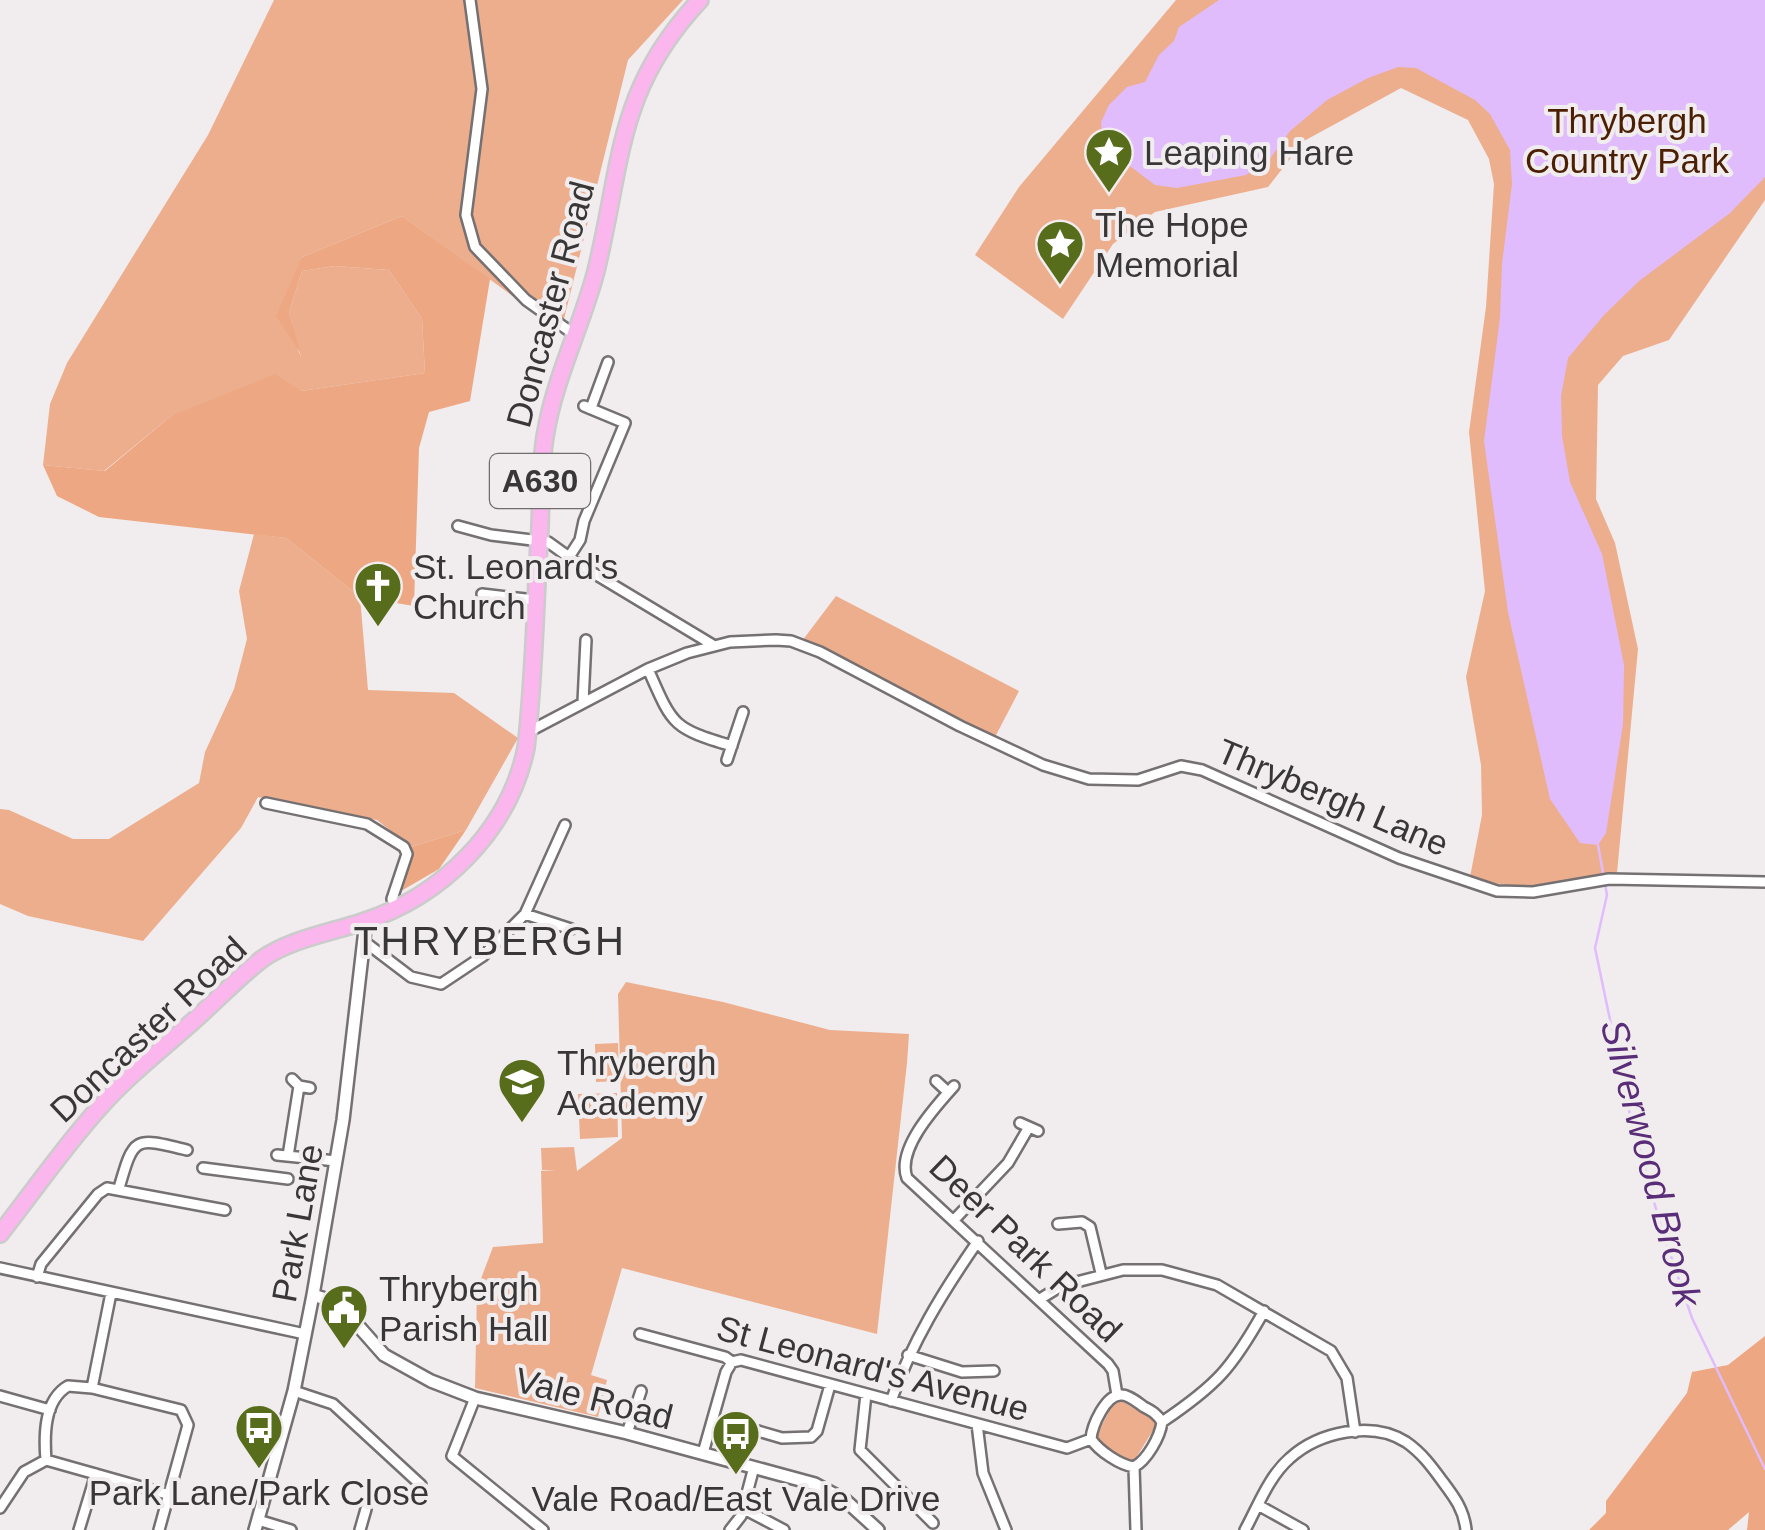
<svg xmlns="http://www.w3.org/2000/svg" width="1765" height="1530" viewBox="0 0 1765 1530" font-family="Arial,sans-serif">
	<rect width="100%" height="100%" fill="#f1eced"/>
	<path fill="#edae8d" d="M274,0H683L628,60L561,331L402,216L302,257L285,318L301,357L289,312L302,271L335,266L389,270L422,319L425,373L301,391L171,416L104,471L43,465L50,404L67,363L208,135Z
		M1176,0H1765V200L1669,340L1623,356L1598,385L1596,499L1615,543L1638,649L1617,873C1559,883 1528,895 1470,877L1482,815L1481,765L1466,677L1485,591L1469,432L1486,307L1494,184L1489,159L1468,120L1401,88L1304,141L1268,187L1155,212L1113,244L1063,319L975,255L1019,187Z
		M254,534L286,538L360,597L368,690L454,693L518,738L466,830L411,847L377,820L258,797L241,828L143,941L28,916L0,904V809L9,810L73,839H109L199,783L205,752L234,689L247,639L239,591Z
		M836,596L1019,691L995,737L802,641Z
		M626,982L723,1002L830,1030L909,1034L907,1063L877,1334L622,1268L591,1375L607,1380L598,1417L475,1388L477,1289L493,1247L543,1243L541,1171L556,1170H542L541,1148L574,1147L577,1171L622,1138L618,994Z
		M618,1043L619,1081L596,1082L595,1044Z
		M617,1093L618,1137L580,1139L578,1094Z
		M1120,1400L1153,1419L1157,1424L1134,1461L1126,1460L1097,1441L1096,1436L1114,1402Z"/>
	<path fill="#eda782" d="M402,216L490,279L470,401L429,412L419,448L414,606L360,597L286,538L99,517L57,496L43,465L105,471L171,416L275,374L301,391L425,373L422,319L389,270L335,266L302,271L289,312L301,354L276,316L302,257Z
		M466,830L439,869L401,891L411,847Z
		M1765,1336V1530H1747L1749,1512L1728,1530H1589L1606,1513V1501L1687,1393L1692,1372L1728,1365Z"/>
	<path fill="#e0bcfd" d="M1219,0H1765V177L1730,213L1639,281L1604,315L1568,358L1561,396L1562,436L1570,482L1602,554L1624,665L1623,724L1606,833L1598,845L1580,843L1550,799L1508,612L1484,441L1500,318L1502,264L1512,184L1510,150L1490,114L1475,100L1416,68L1398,67L1368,78L1327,100L1290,131L1269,160L1246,175L1177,188L1155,185L1110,151L1102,137L1101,122L1109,105L1127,87L1145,82L1159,55L1174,41L1179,27Z"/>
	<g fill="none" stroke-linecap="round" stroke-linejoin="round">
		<path stroke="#e0bcfd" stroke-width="2.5" d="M1598,845L1607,895L1595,948L1630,1115L1661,1227L1692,1318L1765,1469"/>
		<g stroke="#757072" stroke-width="14">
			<path id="minor" d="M470,0L482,89L466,215L475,247L526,300L575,335
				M591,408L608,362
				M458,526L491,535L548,542L580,565L713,645
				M569,557L580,540L584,521L625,423L584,406
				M482,594L535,600
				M648,669C673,726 672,728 732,746
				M583,702L586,640
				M528,732L648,669L687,653L730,642L776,640L791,641L820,652L960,726L1043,765L1089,779L1138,780L1181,766L1202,770L1399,858L1497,891L1533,892L1609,879L1765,882
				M727,760L743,712
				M266,803L367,824L404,847L407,854L392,899
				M525,914L565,825
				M365,942L411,977L441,984L483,956L525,914L571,929
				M292,1079L299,1086L310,1088
				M936,1081L948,1092
				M954,1086C936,1106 896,1149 907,1178L1108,1364L1113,1371L1117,1395
				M1020,1123L1038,1131
				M277,1155L336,1161
				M288,1156L299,1086
				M203,1168L288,1179
				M119,1188C134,1136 134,1137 187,1150
				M954,1220L1008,1163L1029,1127
				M1058,1224L1082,1222L1090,1227L1101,1273
				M0,1268L305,1334
				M37,1277L41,1264L98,1194L107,1188L225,1210
				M1040,1299L1061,1286L1123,1270H1162L1217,1285L1331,1351L1347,1378L1355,1432
				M640,1334L725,1357L732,1362L741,1360L1067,1448L1091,1439
				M908,1355L962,1372L994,1371
				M92,1388L111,1293
				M294,1391L333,1404L421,1485
				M866,1394L860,1450L933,1523
				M0,1396L50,1410
				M475,1398L452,1456L543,1530
				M891,1401C912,1342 942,1293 978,1241
				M1162,1422C1217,1385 1232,1368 1264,1311
				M977,1424L983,1473L1006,1530
				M758,1431L782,1438L811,1437L817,1431L830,1385
				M627,1433L641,1391
				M703,1453L726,1372L732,1362
				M46,1460C44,1435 44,1400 68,1386L92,1388L181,1410L188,1425L159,1530
				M1134,1467C1147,1460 1160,1437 1162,1422
				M1258,1505L1303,1530
				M0,1508L24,1472L46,1460L170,1495
				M744,1509L784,1530
				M258,1520L291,1530
				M79,1530L96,1474
				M360,1530L366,1509
				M730,1530L741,1516L754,1467
				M1136,1530L1134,1467C1120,1465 1099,1451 1091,1439C1092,1426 1106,1393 1122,1395C1129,1395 1138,1403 1144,1407C1152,1411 1157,1414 1162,1422
				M1245,1530C1258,1506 1269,1476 1290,1458C1319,1432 1372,1420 1406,1442C1422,1453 1432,1467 1443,1482C1455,1498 1464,1510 1466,1530"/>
		</g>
		<g stroke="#757072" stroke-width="16">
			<path id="tertiary" d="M313,1295L338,1303L384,1355L431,1381L475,1398L627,1433L815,1484L845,1500L878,1530
				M255,1530L294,1391L313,1295L343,1120L366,921"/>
		</g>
		<g stroke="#cbcbcb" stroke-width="20">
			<path id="primary" d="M0,1234C33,1192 63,1148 99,1108C129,1074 166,1046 200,1015C220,997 240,976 262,959C291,939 329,933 362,922C441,897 509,831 526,748C534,680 535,611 539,543C542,508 539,473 545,437C554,379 581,328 596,271C623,160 616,90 700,0"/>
		</g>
		<use href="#minor" stroke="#fff" stroke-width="9"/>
		<use href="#tertiary" stroke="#fff" stroke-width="11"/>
		<use href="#primary" stroke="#fbb6ee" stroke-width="15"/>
	</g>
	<defs>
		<g id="sight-pin" transform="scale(2.5)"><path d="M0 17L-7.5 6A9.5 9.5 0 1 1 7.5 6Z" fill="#586d1c" stroke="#f1eced"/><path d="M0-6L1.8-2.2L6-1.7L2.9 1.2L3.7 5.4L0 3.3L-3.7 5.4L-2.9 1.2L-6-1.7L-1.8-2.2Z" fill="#fff"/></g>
		<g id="church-pin" transform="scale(2.5)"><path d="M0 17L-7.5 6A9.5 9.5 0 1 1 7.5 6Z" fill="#586d1c" stroke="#f1eced"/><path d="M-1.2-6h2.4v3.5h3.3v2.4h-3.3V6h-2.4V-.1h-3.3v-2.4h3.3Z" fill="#fff"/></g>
		<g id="school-pin" transform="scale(2.5)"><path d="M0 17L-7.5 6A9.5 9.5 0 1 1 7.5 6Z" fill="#586d1c" stroke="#f1eced"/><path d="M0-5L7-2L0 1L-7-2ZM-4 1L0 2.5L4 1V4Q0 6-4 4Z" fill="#fff"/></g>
		<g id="civic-pin" transform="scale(2.5)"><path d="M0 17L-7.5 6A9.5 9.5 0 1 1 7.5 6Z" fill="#586d1c" stroke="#f1eced"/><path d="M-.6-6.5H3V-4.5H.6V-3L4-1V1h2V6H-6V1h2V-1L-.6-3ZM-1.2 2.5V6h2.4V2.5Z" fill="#fff"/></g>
		<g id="bus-pin" transform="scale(2.5)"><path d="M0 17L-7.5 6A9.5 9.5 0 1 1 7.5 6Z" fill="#586d1c" stroke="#f1eced"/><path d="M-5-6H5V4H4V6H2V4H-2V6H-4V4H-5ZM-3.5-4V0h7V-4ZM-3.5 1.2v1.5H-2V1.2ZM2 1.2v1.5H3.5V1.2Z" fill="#fff"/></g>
	</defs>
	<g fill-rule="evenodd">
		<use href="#sight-pin" x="1109" y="152"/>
		<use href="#sight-pin" x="1060" y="244"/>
		<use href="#church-pin" x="378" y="586"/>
		<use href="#school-pin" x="522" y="1082"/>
		<use href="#civic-pin" x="344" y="1308"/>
		<use href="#bus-pin" x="259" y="1428"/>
		<use href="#bus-pin" x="736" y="1434"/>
	</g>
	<g text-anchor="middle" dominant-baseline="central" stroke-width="8" stroke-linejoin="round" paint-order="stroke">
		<rect fill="#f1eced" stroke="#706d6d" stroke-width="2.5" x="490" y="454" width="100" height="54" rx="8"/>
		<g font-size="32" font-weight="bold" fill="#383636">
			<text x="540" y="481">A630</text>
		</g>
		<g font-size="35" fill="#4b1f03" stroke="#f1eced">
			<text x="1627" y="120">Thrybergh<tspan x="1627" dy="40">Country Park</tspan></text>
		</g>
		<g font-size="35" fill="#383636" stroke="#f1eced" text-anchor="start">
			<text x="1144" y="152">Leaping Hare</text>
			<text x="1095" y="224">The Hope<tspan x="1095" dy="40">Memorial</tspan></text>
			<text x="413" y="566">St. Leonard's<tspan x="413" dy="40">Church</tspan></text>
			<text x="557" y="1062">Thrybergh<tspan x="557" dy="40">Academy</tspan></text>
			<text x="379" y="1288">Thrybergh<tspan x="379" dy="40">Parish Hall</tspan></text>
			<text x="259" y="1492" text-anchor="middle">Park Lane/Park Close</text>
			<text x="736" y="1498" text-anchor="middle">Vale Road/East Vale Drive</text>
		</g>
		<g font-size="35" fill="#383636" stroke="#f1eced">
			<text transform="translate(550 304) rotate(-75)">Doncaster Road</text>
			<text transform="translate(1333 797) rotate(23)">Thrybergh Lane</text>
			<text transform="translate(148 1029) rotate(-43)">Doncaster Road</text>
			<text transform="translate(297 1223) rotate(-80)">Park Lane</text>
			<text transform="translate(1026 1248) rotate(44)">Deer Park Road</text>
			<text transform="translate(873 1368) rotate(15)">St Leonard's Avenue</text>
			<text transform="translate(594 1398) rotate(14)">Vale Road</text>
		</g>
		<g font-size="38" font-style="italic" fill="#5a2d78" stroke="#f1eced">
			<text transform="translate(1651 1163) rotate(75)">Silverwood Brook</text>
		</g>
		<g font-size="40" letter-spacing="2.5" fill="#383636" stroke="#f1eced">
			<text x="490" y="941">THRYBERGH</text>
		</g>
	</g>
</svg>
